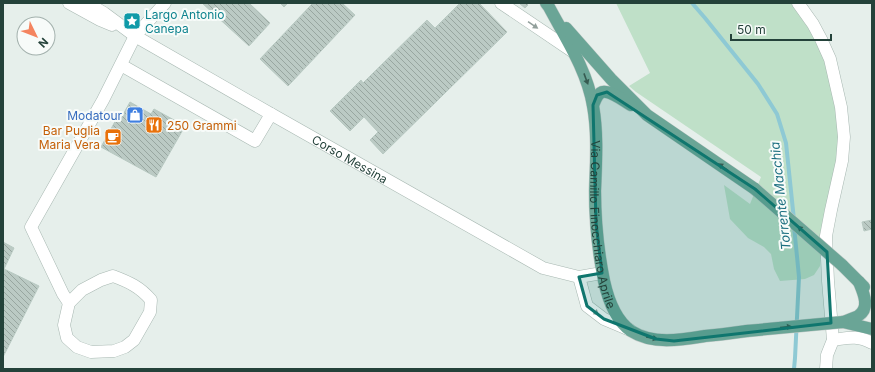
<svg xmlns="http://www.w3.org/2000/svg" width="875" height="372" viewBox="0 0 875 372" font-family="Inter,sans-serif">
	<defs>
		<pattern id="building-back-hatch" width="6" height="6" patternUnits="userSpaceOnUse"><rect width="6" height="6" fill="#bbcac4"/><path d="M-1 5l2 2M0 0l6 6M5-1l2 2" fill="none" stroke="#98a6a0"/></pattern>
	</defs>
	<rect width="100%" height="100%" fill="#e6efeb"/>
	<path fill="#bfe0c8" d="M616,3H791L817,40L830,72L840,144L822,230L820,266L814,275L805,279L780,281L774,269L771,254L764,247L748,238L730,219L724,185L750,204L761,177L636,92L629,86L650,73Z"/>
	<g fill="none" stroke-linecap="round" stroke-linejoin="round">
		<path stroke="#8ec9d4" stroke-width="4" d="M692,3L705,18L758,84L777,114L786,143L794,220
			M794,369L795,358L799,277L794,226"/>
	</g>
	<path fill="url(#building-back-hatch)" stroke="#b8c9c2" d="M202,3H249L270,23L249,46Z
		M280,3H288L284,7Z
		M313,3H342L355,15L288,86L260,59Z
		M460,3H479L507,32L383,154L370,140L378,132L364,117L350,131L330,111L361,80L363,83L427,20L435,28Z
		M519,3H526L528,5L525,8Z
		M130,102L151,114L154,109L185,126L156,177L101,147L117,118L120,120Z
		M872,220V229L864,231L862,222Z
		M3,242L14,248L4,269L39,286L3,357Z"/>
	<g fill="none" stroke-linecap="round" stroke-linejoin="round">
		<g stroke="#a8b8b2" stroke-width="13">
			<g id="minor">
				<path d="M69,3L100,20L112,25"/>
				<path id="s1" d="M87,3L104,13L135,36L271,114L543,268L579,277L602,273"/>
				<path d="M501,3L575,53"/>
				<path d="M798,3L813,24L821,39L830,59L841,107L844,137L842,161L831,210L826,236L828,281L833,340L827,355L826,369"/>
				<path d="M121,65L255,141L271,114"/>
				<path d="M113,276C129,282 140,287 151,300L150,312L134,340L125,347L114,351L91,352L77,347L67,338L64,325L69,303L82,290L101,280Z"/>
				<path d="M579,277L587,306L604,319L630,330"/>
				<path d="M69,303L63,294L31,227L103,100L135,36L165,3"/>
				<path d="M833,340C848,338 857,335 872,343"/>
			</g>
		</g>
		<g stroke="#c2cac8" stroke-width="13">
			<g id="major">
				<path id="s2" d="M546,3L549,7C566,39 587,70 593,106C598,134 596,163 595,191C595,221 598,251 604,281C608,299 615,320 631,331C653,345 681,340 705,336C719,335 733,333 747,331"/>
				<path d="M566,28L611,79L647,115L755,189"/>
				<path d="M593,105C595,101 597,94 602,92C610,90 624,101 631,105"/>
				<path d="M842,265L864,287"/>
				<path d="M843,322C848,320 854,318 858,316C871,308 863,292 859,282"/>
				<path d="M843,322L872,329"/>
			</g>
		</g>
		<use href="#minor" stroke="#fff" stroke-width="12"/>
		<use href="#major" stroke="#6aa596" stroke-width="12"/>
		<g stroke="#c2cac8" stroke-width="13" stroke-linecap="butt">
			<path id="major-bridge" d="M755,189L842,265
				M747,331L843,322"/>
		</g>
		<use href="#major-bridge" stroke="#6aa596" stroke-width="12"/>
	</g>
	<defs><path id="oneway-solid" d="M-6-.8H1V-3.2L6.5 0L1 3.2V.8H-6Z"/></defs>
	<g fill="#92a09c">
		<use href="#oneway-solid" transform="translate(533 25) rotate(34)"/>
		<use href="#oneway-solid" transform="translate(594 311) rotate(38)"/>
	</g>
	<g fill="#365b51">
		<use href="#oneway-solid" transform="translate(586 79) rotate(70)"/>
		<use href="#oneway-solid" transform="translate(723 167) rotate(-146)"/>
		<use href="#oneway-solid" transform="translate(802 230) rotate(-139)"/>
		<use href="#oneway-solid" transform="translate(786 327) rotate(-5)"/>
		<use href="#oneway-solid" transform="translate(652 338) rotate(11)"/>
	</g>
	<path fill="#0f766e" fill-opacity="0.2" stroke="#0f766e" stroke-width="3" stroke-linejoin="round" d="M607,92L755,189L827,252L831,323L674,341L656,339L604,319L587,306L579,277L602,273L596,223L593,105L597,95Z"/>
	<defs>
		<g id="sight-square" transform="scale(0.9)"><rect x="-9" y="-9" width="18" height="18" rx="4" fill="#0f9aa8" stroke="#f7fbf9"/><path d="M0-6L1.8-2.2L6-1.7L2.9 1.2L3.7 5.4L0 3.3L-3.7 5.4L-2.9 1.2L-6-1.7L-1.8-2.2Z" fill="#fff"/></g>
		<g id="shop-square" transform="scale(0.9)"><rect x="-9" y="-9" width="18" height="18" rx="4" fill="#3f7fe0" stroke="#f7fbf9"/><path d="M-5-2.5h2.3a2.7 3.5 0 0 1 5.4 0H5L5.5 6h-11ZM-1.5-2.5h3a1.5 2.3 0 0 0-3 0Z" fill="#fff"/></g>
		<g id="restaurant-square" transform="scale(0.9)"><rect x="-9" y="-9" width="18" height="18" rx="4" fill="#e8710a" stroke="#f7fbf9"/><path d="M-5-6h1v4h1v-4h1v4h1v-4h1v5L-1.5 .5V6h-2V.5L-5-1ZM5-6V6H3V1.5H1.5Q1.5-4 5-6Z" fill="#fff"/></g>
		<g id="cafe-square" transform="scale(0.9)"><rect x="-9" y="-9" width="18" height="18" rx="4" fill="#e8710a" stroke="#f7fbf9"/><path d="M-5.5-4.5H6V0H3Q3 3.5 0 3.5H-2.5Q-5.5 3.5-5.5 0ZM3-3.2v2h1.7v-2ZM-6 4.5H4V6H-6Z" fill="#fff"/></g>
	</defs>
	<g fill-rule="evenodd">
		<use href="#sight-square" x="132" y="21"/>
		<use href="#shop-square" x="135" y="115"/>
		<use href="#restaurant-square" x="154" y="125"/>
		<use href="#cafe-square" x="113" y="137"/>
	</g>
	<g text-anchor="middle" dominant-baseline="central" stroke-width="4" stroke-linejoin="round" paint-order="stroke">
		<g font-size="12" fill="#0d838f" stroke="#f7fbf9" text-anchor="start">
			<text x="145" y="14">Largo Antonio<tspan x="145" dy="14">Canepa</tspan></text>
		</g>
		<g font-size="12" fill="#366cbe" stroke="#f7fbf9" text-anchor="end">
			<text x="122" y="115">Modatour</text>
		</g>
		<g font-size="12" fill="#c56008" stroke="#f7fbf9" text-anchor="start">
			<text x="167" y="125">250 Grammi</text>
			<text x="100" y="130" text-anchor="end">Bar Puglia<tspan x="100" dy="14">Maria Vera</tspan></text>
		</g>
		<g font-size="12" fill="#24423a" stroke="#f7fbf9">
			<text stroke="none"><textPath href="#s1" startOffset="306">Corso Messina</textPath></text>
			<text stroke="none"><textPath href="#s2" startOffset="233">Via Camillo Finocchiaro Aprile</textPath></text>
		</g>
		<g font-size="13" font-style="italic" fill="#1c6f80" stroke="#f7fbf9">
			<text transform="translate(780 196) rotate(-96)">Torrente Macchia</text>
		</g>
	</g>
	<rect width="875" height="372" fill="none" stroke="#24423a" stroke-width="8"/>
	<g transform="translate(36 36) rotate(133)"><circle r="19" fill="#f7fbf9" stroke="#a3b1ad"/>
	<path d="M0-3L7 15L0 10L-7 15Z" fill="#f4845f"/>
	<text y="-6" font-size="11" font-weight="bold" text-anchor="middle" fill="#24423a">N</text>
	</g>
	<path d="M731 34v6h100v-6" fill="none" stroke="#24423a" stroke-width="2"/>
	<text x="737" y="34" font-size="12" fill="#24423a" stroke="#f7fbf9" stroke-width="3" paint-order="stroke">50 m</text>
</svg>
